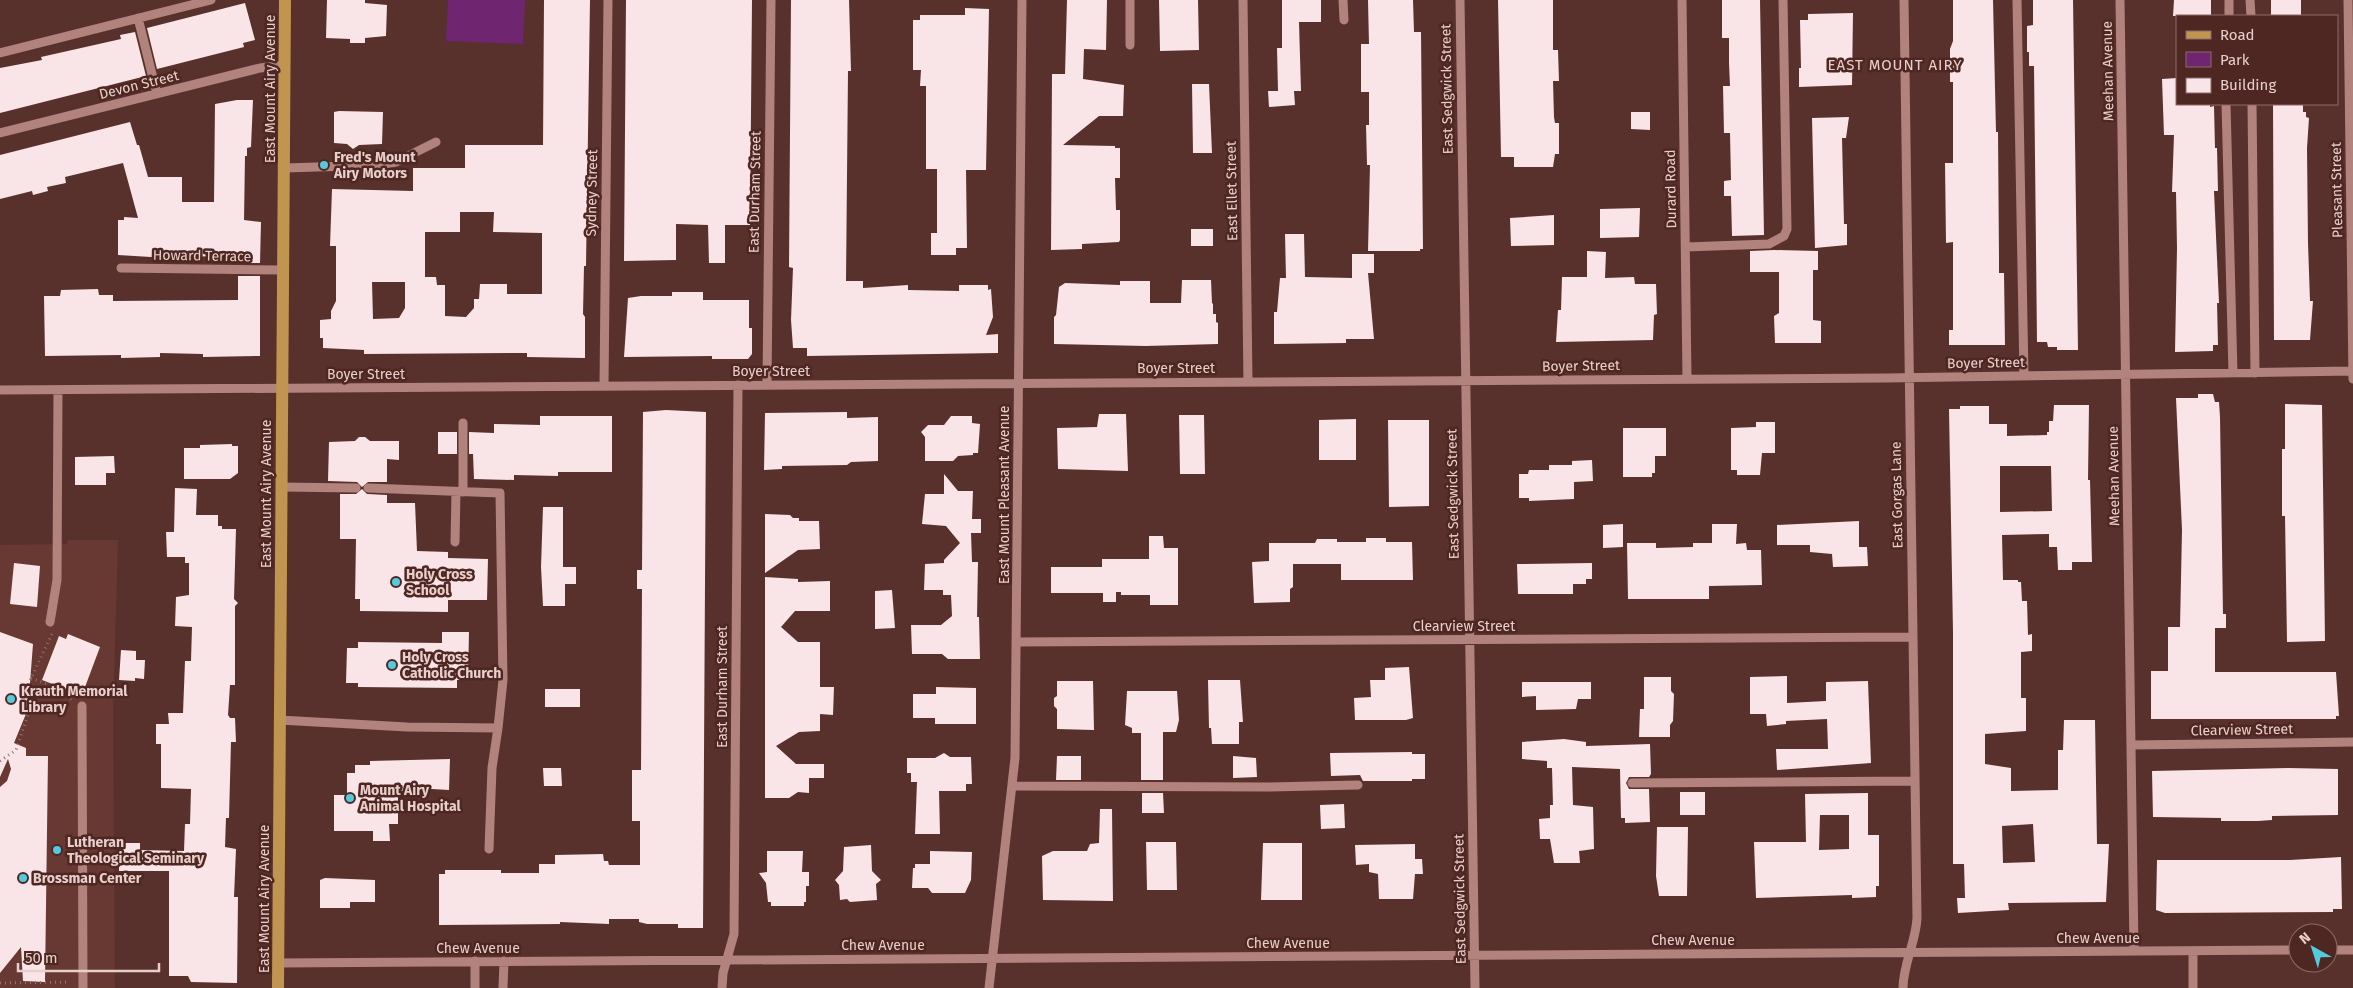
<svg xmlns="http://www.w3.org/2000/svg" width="2353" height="988" viewBox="0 0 2353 988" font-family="'Fira Sans',sans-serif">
	<rect width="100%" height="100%" fill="#59312c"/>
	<path fill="#683832" d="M68,540H118L113,713L115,988H0V545L67,544Z"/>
	<path fill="#6f256f" d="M448,0H525L523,44L446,41Z"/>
	<path fill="#f9e4e7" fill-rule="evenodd" d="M327,0H365V3L387,5L386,36L365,38V43H350V39L326,38Z
		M544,0H590L586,266H584L583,314L585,317V358L527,357V353L364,354V350L323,348V338H320V320L331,319V311L336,301V246H330L332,189L413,191V168H465V145H543ZM460,212H494L493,232L542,233V294H507V284H480L479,299H474V308L466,317L445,316V285H437L436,277H425V232H460ZM372,282H405V308L399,318L373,319Z
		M626,0H752L750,225H725V263H709L708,225L676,224V260L624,261Z
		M791,0H849L851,71H848L846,281H863V288L908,285V290L959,291V285H988V290L991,289L993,317L986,335L998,334V353L807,356V348H793L791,320L793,268L789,267Z
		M1067,0H1107L1106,50L1084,49L1083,79L1124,85L1123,116H1099L1063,145L1115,146V148H1120V178H1115L1116,210H1120V240L1119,242L1082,244V249L1051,250L1052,74H1065Z
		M1159,0H1198L1199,50L1160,51Z
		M1282,0H1321V22H1299L1301,91H1294L1295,105L1269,107L1268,91H1278L1277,48H1282Z
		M1368,0H1413L1414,32H1421L1423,249H1420V251H1368L1370,165H1367L1366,125H1369V92H1361V44H1369Z
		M1498,0H1553V50H1558L1559,81H1553L1554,117L1555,123H1559V154H1555L1553,167H1514V157H1501Z
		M1722,0H1760L1764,235L1732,236L1731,196H1724V181L1731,180L1730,133H1724L1723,86H1730L1729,63V38H1722Z
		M1953,0H1993L1996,132H1998L1999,257V273H2004L2005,345H1949V330H1953V242L1946,243L1945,163H1953V82H1950V49L1953,41Z
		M2033,0H2073L2078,350H2057V347H2048L2047,342H2037L2034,66H2029V52H2027V26L2033,25Z
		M2174,0H2211V16H2173Z
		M2271,0H2301V16H2271Z
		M245,3L255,40L243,43L244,47L157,69L147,28Z
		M965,8L989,9L986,170H966L967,248H956V255H931V233H937V169H926V86H920L921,70H913V20H920V15H965Z
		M1853,13L1852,85L1799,87V68H1801L1800,20H1808V14Z
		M135,32L146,76L0,113V68L42,60L41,57L121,39L120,35Z
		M2177,78V104H2210V107L2214,106L2215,148H2217L2218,191H2214L2219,303H2217L2218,345H2213V351L2175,352L2177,248L2176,192H2172L2174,135H2164L2162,79Z
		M1192,84H1209L1212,153H1193Z
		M237,100H253L251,147L247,148V156H245L244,220L261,222L260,263H238V256L151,257L118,255V220H124V217L138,218L123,163L65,177L66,183L47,187L48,191L33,195L32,191L0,199V155L130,122L137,145H139L148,177H182V202H214L215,104Z
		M2273,104H2303V112H2306V117L2309,118L2307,148L2308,243L2310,301H2313L2310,340H2274Z
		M339,111L383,112L382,144L359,145L353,149L347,144L334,143V112Z
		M1631,112H1650V130L1631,129Z
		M1849,117L1846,138H1842L1844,224H1847V245L1815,248L1812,118Z
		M1640,208L1639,237L1600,238V209Z
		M1554,215V245L1511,246L1510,218Z
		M1191,229H1213V246H1191Z
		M1285,234H1304L1305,277L1352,278V254H1374V273H1368L1374,339H1346V343L1274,344V312H1277L1280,278H1286Z
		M1774,250L1818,251V270H1813V320L1821,321V343H1775L1774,316L1779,313V272H1750V251Z
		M1587,251L1606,252L1605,278L1634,277L1635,284H1656L1657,314L1654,315L1653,340L1556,342L1558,310H1561L1562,277H1587Z
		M238,276H260V356L203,357V354L160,353V357L121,358V355L45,356L44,296H60L61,290L98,289L99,295H113V301L238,300Z
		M1182,280H1211L1212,303L1213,304V314H1216V322L1218,323V344L1146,346L1054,344V317L1056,315L1059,287L1065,283L1120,285V281H1150V303H1181Z
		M672,292H703V300H749V328H752V354L748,359H712V356L624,357L628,298L641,296H672Z
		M2198,394H2213L2215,402H2219L2220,417L2223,614H2226V628H2215V672H2336L2339,716H2336V719H2151V671H2168V627H2180L2182,530L2176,398H2198Z
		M2285,404L2322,405L2325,641L2287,642L2285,516H2282V449H2285Z
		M2054,405H2089L2088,480H2090L2092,562H2072V570H2058L2057,547H2049V534L2002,535L2003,580H2018V582H2021L2022,601H2027L2028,635L2032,634V651L2021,652V698H2026V731L1985,734V764L2011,768V791L2058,790V750H2063L2064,720H2095L2097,844H2109L2106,902L2008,903L2009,910L1958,913L1957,898H1965L1964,864H1953V632L1949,409H1960V406H1989V424H2007V436L2047,435V432H2049V421H2053ZM2000,466H2051L2052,511L2000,512ZM2033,824L2035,862L2003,863L2002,826Z
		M666,410L706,412L703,928H678V924H647L639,922V919H609V924L560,922V924L439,925V874H445V870H501V873H539V864H555V855L603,854L604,861H608L609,865H640V821H632V770H641L642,589H637V570H642L643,412Z
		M847,412V418L878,417V461L851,462L847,465L782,466V469L764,470L765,413Z
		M1099,414H1126L1128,471L1058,469L1057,428L1097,427Z
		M1179,415H1204L1205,474H1180Z
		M540,416H612V472H558V476L514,475V480L474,479L473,454H469V432L494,433V424L540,425Z
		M951,416H972V423L980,424L978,453H973V455L958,456L953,461H925V437L921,432L928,425H944Z
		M1356,419V460H1319V420Z
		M1388,420H1429V506L1389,507Z
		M1756,422H1775V453H1762L1760,475H1737V470H1731V428L1756,427Z
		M1623,428H1666V456H1655V473H1652V477H1623Z
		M438,432H457V454H438Z
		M359,437H365L370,441H399V460L387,459V482H368L362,487L357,482L328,481L329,442L355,441Z
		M232,444V446H238V473L230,479H184V448H200V445Z
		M114,456L115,473H106V485H75V457Z
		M1592,460L1593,481L1574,482V499L1529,501V498H1519V474H1528L1529,470H1549V465H1572V461Z
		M944,474L958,491H973L972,519H981V533H971L972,562H978L977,617H979L980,659H948L942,654H912L911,625H941L952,616L951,595H943V590H924L925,564L944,563V560L960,543L946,526L922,524L925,494H944Z
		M175,488L197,489L196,515H218V526H222V529H236L234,599L238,603L235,606V685H230L228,715L230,718H235L236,742H231L229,818H226L225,847L236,849L234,897H238L237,983L191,982L188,976H169V871H119V843H140V850L184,851L185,824H190L191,789L161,788V744H156V724H169L168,713H183L185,661H191L192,627L175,626L176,597L189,595V563H185V557H167L166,532H174Z
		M362,489L367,494L387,495V503H415L417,551L448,552V558L488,559L487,600H448V612L360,611V599H355L356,539H340V494H356Z
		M543,507H563V567H576V584H565V606H543L541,567Z
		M765,514L790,515L793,518H799V521H819L820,549L798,550L765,573Z
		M1859,521V547H1867L1868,566L1833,567L1832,554L1810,552V545H1777V525Z
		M1623,524V547L1603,548V525Z
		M1712,524H1737L1736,544L1746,543L1747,550H1761L1762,585L1709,586V599H1628L1627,543H1656V548L1693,547V543H1712Z
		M1149,536H1163L1164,548H1178V605H1150V595H1121V592H1116V602H1103V593H1051V567H1102V559H1149Z
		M1366,538H1386V542H1412L1413,580H1341V564H1293V587L1290,589V602L1254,603L1252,562L1269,561V543H1315L1317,539H1337V542H1366Z
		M14,563L40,566L37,607L10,604Z
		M1592,563V579H1586V584H1573V594H1518L1517,564Z
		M765,577L798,579V582L830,581V611H795L781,627L798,642H820V687H834L833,715L820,714V731L799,732L776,746L796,764H824V778H809V793L798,792L789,798H765Z
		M892,590L895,628L875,629V591Z
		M0,632L33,644L28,709L14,743L26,748V756H48L45,982L23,981L21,947L0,973V787L7,781L11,769L8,759L0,777Z
		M442,632H469L468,680H457V688L358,687V683H346L347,648H358V642L442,643Z
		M68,634L100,647L82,695L42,680L59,636L66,639Z
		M121,650L136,651V660H145L144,679L135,678V681L119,680Z
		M1409,667L1413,718L1406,720H1355L1354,698L1371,697L1370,680H1385V668Z
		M1787,676V703L1826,701V682L1868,681L1871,763L1777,770L1776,749H1828L1827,719L1786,721V724L1767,726L1766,714H1750V677Z
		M1644,677H1671V691L1674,694L1673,721L1670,725V737H1639L1640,709H1644Z
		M1208,680H1240L1243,722H1239V744H1212L1211,728H1209Z
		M1057,681H1093L1094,730L1057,729V709L1054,706V698L1057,696Z
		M1522,682H1591V699H1578L1576,709L1536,710V696L1522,697Z
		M936,687L976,688V724H935V718H913V694H936Z
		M545,689H580V707H545Z
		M1127,691H1177L1179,720L1176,732H1163V780H1141V733H1132V728L1125,725Z
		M1564,739L1586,742V746L1650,744L1651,774L1649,777H1629L1626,783L1629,789H1649L1650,822L1625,823V818H1621L1620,769L1572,767L1573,805L1593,807L1594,849L1579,851L1580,863H1554L1550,839H1540L1539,819L1550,818V805H1553L1552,768H1547V761L1522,759V742Z
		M1412,752V754H1425V779H1412V781H1363L1360,775L1331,776L1330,753Z
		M944,753L950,757H971L972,784H966V791H939L940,834H915L917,782H911V773H907V758H935Z
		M1057,756H1081V780H1056Z
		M1233,756L1256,758L1257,777L1233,778Z
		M450,759L449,790L415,788V791H398V824H389L390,841H373V831H334V795H347V773H355V765H370V761Z
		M543,768H561L562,786H544Z
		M2288,768L2338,769V815L2272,816V820L2258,821H2221V818L2153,817L2152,771Z
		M1680,792H1705V815H1680Z
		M1142,793H1163L1164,813H1142Z
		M1868,793V835H1879V886H1876V897L1852,898V895L1756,898L1754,842H1806L1805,794ZM1820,815H1849V849L1819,850Z
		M1344,804L1345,828L1321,829L1320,805Z
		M1100,809H1112L1113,901L1043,900L1042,856L1053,851H1087L1090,844L1099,843Z
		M1657,827H1688L1687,896H1659L1656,876Z
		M1146,842H1176L1177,890H1147Z
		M1263,843H1302V900H1261Z
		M1415,844V859H1422L1423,874H1415L1413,899H1379L1378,874L1369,872V864L1356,865L1355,845Z
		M871,845L872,871L881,880L876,884L877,900L850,902L847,899L840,900L839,885L835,880L843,871L844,847Z
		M767,851H803L802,872H809V886H806V902H804V906H771V902H768L766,883L759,873L767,872Z
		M930,851L972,852L971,880L965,893H932L928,888H912L913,868H915V864H930Z
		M2341,857L2342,909H2333V912L2165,913L2156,910L2157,860H2290Z
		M325,878L375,880V902H350V908H320V880Z"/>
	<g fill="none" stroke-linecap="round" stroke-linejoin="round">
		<path stroke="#93716d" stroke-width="3" stroke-dasharray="1 4" stroke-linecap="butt" d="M31,678L52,686L72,700
			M0,761L16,750L33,700L23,695L52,634
			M0,983L70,982"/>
		<path stroke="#b2837c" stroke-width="9" d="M1243,0L1248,382
			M1343,0L1344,20
			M1460,0L1475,988
			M1682,0L1687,378
			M2017,0L2024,376
			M2120,0L2134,951
			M2229,0V16
			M2250,0L2251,16
			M2348,0L2353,379
			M138,18L157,94
			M1130,45V0
			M0,53L211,0
			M2226,104L2233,373
			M2252,104L2255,373
			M0,133L260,68L285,65
			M285,168L380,165L396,162L436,142
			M1686,247L1769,244L1784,236L1787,229L1783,0
			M121,268L283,270
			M767,385L771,0
			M604,386L608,0
			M0,390L1886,378L2353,371
			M463,423V492
			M281,487L356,488
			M455,542L456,492
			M50,622L57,580L58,390
			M1016,642L1913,637
			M82,706L83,988
			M279,720L407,727L498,728L503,680L500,493L368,488
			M2132,745L2353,742
			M1632,783L1915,781
			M1014,786L1269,787L1358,785
			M489,849L492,768L498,728
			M2328,950H2353
			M2193,951V988
			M278,963L2298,950
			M475,988V961
			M503,988L504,961
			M722,988L723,973L734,934L738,385
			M989,988L1015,758L1022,0
			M1903,988C1903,964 1916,942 1917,918L1904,0"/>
		<path stroke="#c0954f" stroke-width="12" d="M278,988L285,0"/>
	</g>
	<g fill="#53cbdc" stroke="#4e2722" stroke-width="2">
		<circle cx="324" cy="165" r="5"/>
		<circle cx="396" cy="582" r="5"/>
		<circle cx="392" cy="665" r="5"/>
		<circle cx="11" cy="699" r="5"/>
		<circle cx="350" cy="798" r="5"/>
		<circle cx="57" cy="850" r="5"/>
		<circle cx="23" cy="878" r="5"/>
	</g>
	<g text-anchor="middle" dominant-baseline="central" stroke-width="5" stroke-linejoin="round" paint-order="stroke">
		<g font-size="14" fill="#e9cfcb" stroke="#4e2722">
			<text transform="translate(2108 71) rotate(-91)">Meehan Avenue</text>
			<text transform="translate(139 85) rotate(-14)">Devon Street</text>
			<text transform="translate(270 89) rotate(-90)">East Mount Airy Avenue</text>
			<text transform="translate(1447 89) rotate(-91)">East Sedgwick Street</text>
			<text transform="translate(1671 189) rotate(-91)">Durard Road</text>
			<text transform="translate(2337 190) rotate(-91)">Pleasant Street</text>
			<text transform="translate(1232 191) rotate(-91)">East Ellet Street</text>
			<text transform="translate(755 192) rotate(-89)">East Durham Street</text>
			<text transform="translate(592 193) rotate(-89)">Sydney Street</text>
			<text transform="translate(202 256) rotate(1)">Howard Terrace</text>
			<text transform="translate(1986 363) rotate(-1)">Boyer Street</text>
			<text transform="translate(1581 366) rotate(-1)">Boyer Street</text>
			<text x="1176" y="368">Boyer Street</text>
			<text x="771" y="371">Boyer Street</text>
			<text x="366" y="374">Boyer Street</text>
			<text transform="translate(2114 476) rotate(-91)">Meehan Avenue</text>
			<text transform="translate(266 494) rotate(-90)">East Mount Airy Avenue</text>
			<text transform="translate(1453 494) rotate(-91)">East Sedgwick Street</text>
			<text transform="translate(1004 495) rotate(-90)">East Mount Pleasant Avenue</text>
			<text transform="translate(1897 495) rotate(-91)">East Gorgas Lane</text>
			<text x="1464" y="626">Clearview Street</text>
			<text transform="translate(722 687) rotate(-90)">East Durham Street</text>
			<text transform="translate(2242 730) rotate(-1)">Clearview Street</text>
			<text transform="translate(264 899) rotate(-90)">East Mount Airy Avenue</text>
			<text transform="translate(1460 899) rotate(-91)">East Sedgwick Street</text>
			<text x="2098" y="938">Chew Avenue</text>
			<text x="1693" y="940">Chew Avenue</text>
			<text x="1288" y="943">Chew Avenue</text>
			<text x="883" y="945">Chew Avenue</text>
			<text x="478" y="948">Chew Avenue</text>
		</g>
		<g font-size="14" font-weight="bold" fill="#e9cfcb" stroke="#4e2722" text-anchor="start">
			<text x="334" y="157">Fred's Mount<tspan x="334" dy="16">Airy Motors</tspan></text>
			<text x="406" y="574">Holy Cross<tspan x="406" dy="16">School</tspan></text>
			<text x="402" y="657">Holy Cross<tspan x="402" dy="16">Catholic Church</tspan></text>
			<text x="21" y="691">Krauth Memorial<tspan x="21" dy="16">Library</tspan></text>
			<text x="360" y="790">Mount Airy<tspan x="360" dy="16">Animal Hospital</tspan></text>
			<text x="67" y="842">Lutheran<tspan x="67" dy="16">Theological Seminary</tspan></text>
			<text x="33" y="878">Brossman Center</text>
		</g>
		<g font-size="15" letter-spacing="1" fill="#e9cfcb" stroke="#4e2722">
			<text x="1895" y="65">EAST MOUNT AIRY</text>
		</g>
	</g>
	<rect x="2176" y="15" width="162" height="90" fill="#4e2722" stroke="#8c6a66"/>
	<rect x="2186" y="31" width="25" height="8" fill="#c0954f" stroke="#8c6a66"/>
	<text x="2220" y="40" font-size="15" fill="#e9cfcb">Road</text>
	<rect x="2186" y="52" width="25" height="15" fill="#6f256f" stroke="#8c6a66"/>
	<text x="2220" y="65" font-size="15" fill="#e9cfcb">Park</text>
	<rect x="2186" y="78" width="25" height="15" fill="#f9e4e7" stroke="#8c6a66"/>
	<text x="2220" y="90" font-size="15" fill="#e9cfcb">Building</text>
	<g transform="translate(2313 948) rotate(321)"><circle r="24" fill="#4e2722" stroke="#8c6a66"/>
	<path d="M0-4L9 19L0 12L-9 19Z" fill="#53cbdc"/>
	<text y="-8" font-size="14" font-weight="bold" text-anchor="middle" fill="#e9cfcb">N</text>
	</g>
	<path d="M18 963v8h141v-8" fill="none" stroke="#e9cfcb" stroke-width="2.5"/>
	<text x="25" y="963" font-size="15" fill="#e9cfcb" stroke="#4e2722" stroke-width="4" paint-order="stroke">50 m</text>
</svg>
